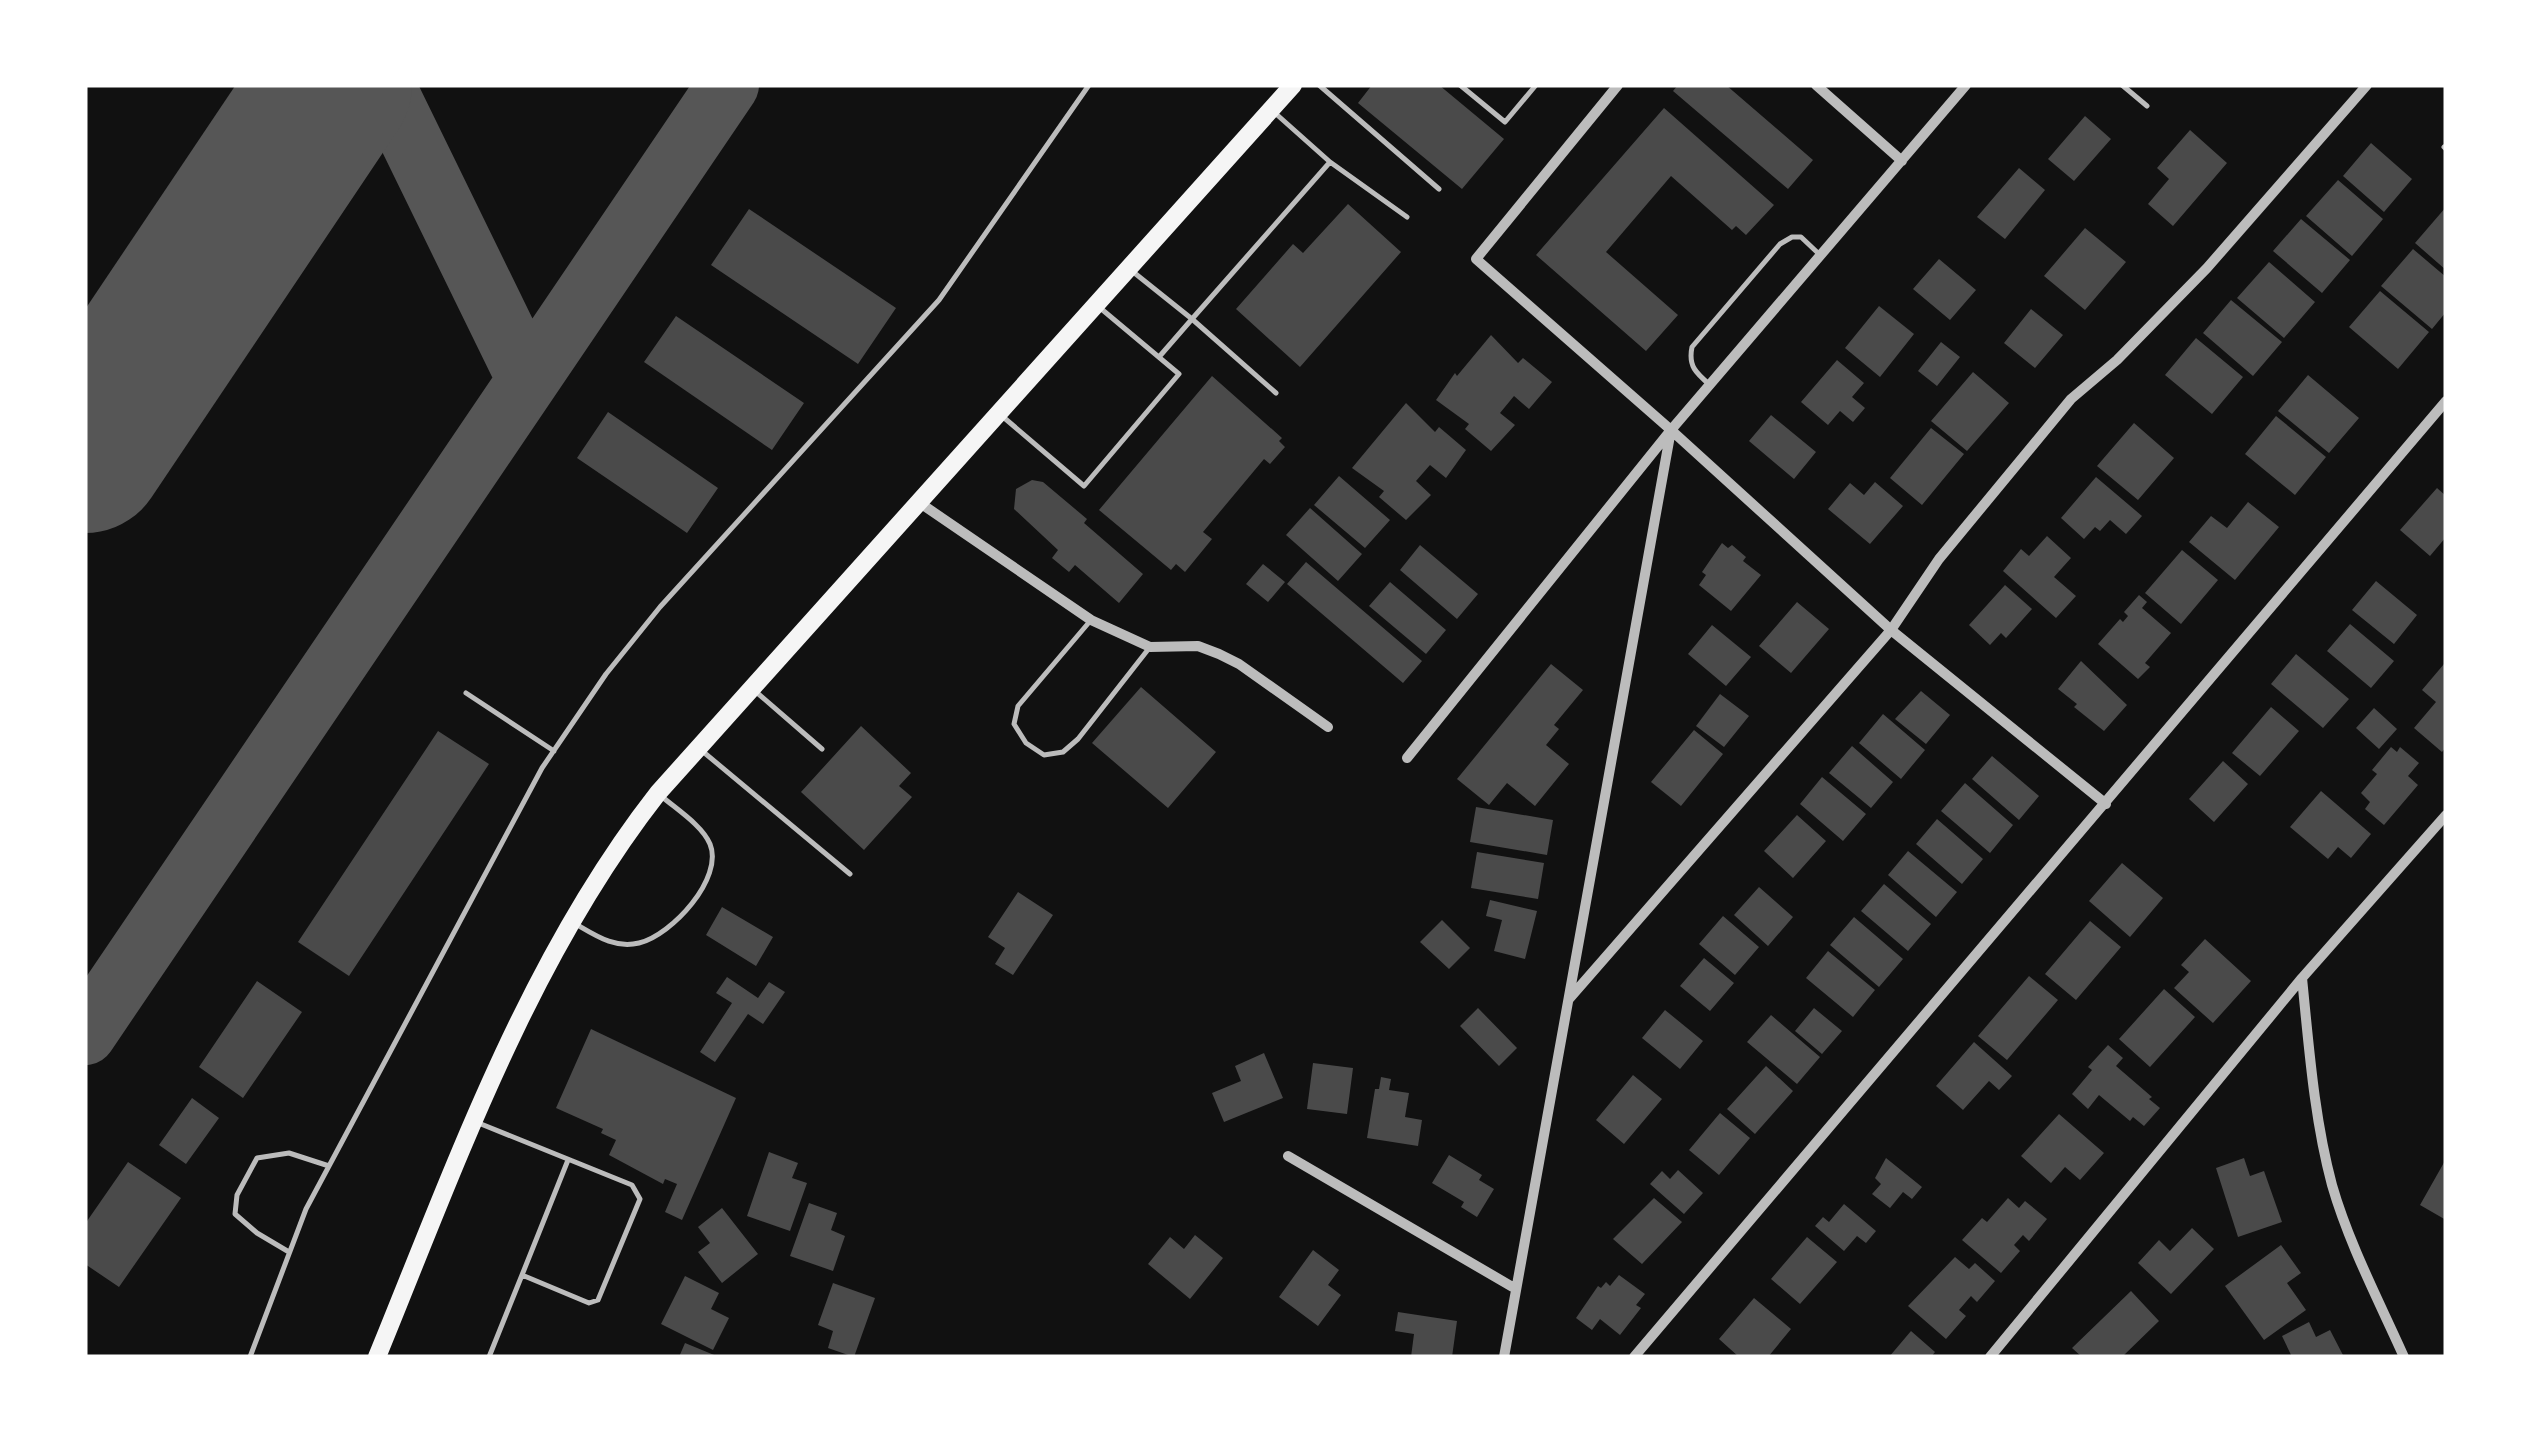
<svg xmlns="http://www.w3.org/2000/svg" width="2531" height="1442" viewBox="0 0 2531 1442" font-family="Raleway,sans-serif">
	<rect width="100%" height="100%" fill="#111"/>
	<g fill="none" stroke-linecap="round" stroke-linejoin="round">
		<path stroke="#565656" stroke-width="62" d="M384,85L528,380
			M85,471L120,401
			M85,1034L728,85"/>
		<path stroke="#565656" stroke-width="160" d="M85,453L332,85"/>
	</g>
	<path fill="#4a4a4a" d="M1372,85H1439L1504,139L1462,189L1358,103Z
		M1678,85H1726L1813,160L1788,189L1673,91Z
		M1664,108L1774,205L1746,235L1736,226L1732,230L1671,176L1606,252L1678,315L1646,351L1536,255Z
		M2085,116L2111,139L2074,181L2048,159Z
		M2190,130L2227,163L2173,226L2148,204L2169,179L2157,168Z
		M2371,143L2412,179L2384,212L2343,176Z
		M2019,168L2045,190L2005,239L1977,217Z
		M2338,180L2383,219L2352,256L2306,216Z
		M1348,204L1401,252L1300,367L1236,309L1293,244L1303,253Z
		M2446,207V270L2415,243Z
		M749,209L896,308L858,364L711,265Z
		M2301,219L2350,260L2322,293L2273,251Z
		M2085,228L2126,262L2085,310L2044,276Z
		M2413,249L2446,277V312L2432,329L2381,286Z
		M1939,259L1976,290L1950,320L1913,289Z
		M2269,262L2315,302L2284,338L2237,298Z
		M2380,291L2429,332L2398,369L2349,327Z
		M2231,300L2282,342L2253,376L2203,333Z
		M1879,306L1914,334L1880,377L1845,348Z
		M2031,309L2063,335L2035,368L2004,343Z
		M676,316L804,403L772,450L644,362Z
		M1491,335L1518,363L1523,358L1552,382L1529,409L1514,396L1500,413L1515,425L1491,451L1465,429L1469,424L1436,400L1455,373L1457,376Z
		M2196,338L2243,377L2212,414L2165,375Z
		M1941,342L1960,357L1937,386L1918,371Z
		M1837,360L1864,383L1852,397L1865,408L1853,422L1840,411L1828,425L1801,402Z
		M1973,372L2009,403L1967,451L1931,421Z
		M2308,375L2359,418L2329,453L2278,411Z
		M1212,376L1282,438L1279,441L1285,447L1270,464L1264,459L1203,532L1212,539L1185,572L1176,564L1171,570L1099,510Z
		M1406,403L1435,432L1439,427L1466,450L1446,478L1430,465L1416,481L1431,495L1406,520L1379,497L1384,491L1352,468Z
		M608,412L718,488L687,533L577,458Z
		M1771,415L1816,452L1794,479L1749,441Z
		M2276,416L2326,457L2295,495L2245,454Z
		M2134,423L2174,458L2138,500L2097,466Z
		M1931,428L1964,454L1922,505L1890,478Z
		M1339,476L1390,520L1365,548L1314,505Z
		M2096,477L2142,516L2126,534L2110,520L2100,531L2095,527L2084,539L2061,518Z
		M1032,480L1043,482L1087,519L1084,523L1143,574L1119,603L1075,565L1069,572L1052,558L1058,550L1014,509L1016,489Z
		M1875,482L1903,506L1870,544L1828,509L1850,483L1864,495Z
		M2437,488L2446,496V537L2430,556L2400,530Z
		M2248,502L2279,527L2235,580L2189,542L2211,516L2227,528Z
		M1310,508L1362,554L1338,581L1286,535Z
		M2047,536L2071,558L2054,577L2076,596L2056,618L2003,571L2021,549L2029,556Z
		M1722,543L1728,548L1732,545L1746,557L1743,561L1761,575L1731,611L1699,585L1706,575L1702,572Z
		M1420,545L1478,594L1457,619L1400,570Z
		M2182,550L2218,580L2181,624L2145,593Z
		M1306,562L1422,661L1403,683L1287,584Z
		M1263,564L1285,582L1268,602L1246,584Z
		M2376,581L2417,615L2394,644L2352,610Z
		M1390,582L1446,630L1426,654L1369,606Z
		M2005,585L2032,609L2006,638L2001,633L1990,645L1969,625Z
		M2139,595L2147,602L2142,608L2171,633L2145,663L2150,667L2138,679L2098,644L2120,619L2123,622L2128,616L2124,612Z
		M1797,602L1829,629L1791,673L1759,646Z
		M2350,624L2394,661L2371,688L2327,651Z
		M1712,625L1751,657L1726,686L1688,654Z
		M2296,654L2349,699L2323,728L2271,684Z
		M2081,661L2127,705L2104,731L2074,707L2077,704L2058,689Z
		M1551,664L1583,690L1554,725L1559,729L1546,745L1569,764L1535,806L1507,783L1489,805L1457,779Z
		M2444,664L2446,747L2442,752L2414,728L2436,702L2422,690Z
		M1141,687L1216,752L1168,808L1092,743Z
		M1921,691L1950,715L1926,744L1895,719Z
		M1720,694L1749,716L1724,747L1696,726Z
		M2271,707L2299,731L2260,776L2232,753Z
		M2374,708L2397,729L2379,749L2356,728Z
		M1883,714L1925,750L1901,779L1859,743Z
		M861,726L911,773L899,786L912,797L864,850L801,792Z
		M1694,730L1723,754L1681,806L1651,782Z
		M438,731L489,764L349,976L298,942Z
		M1852,746L1893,782L1871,808L1829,773Z
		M2391,747L2397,752L2400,747L2419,763L2408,776L2418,785L2384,825L2365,809L2370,802L2361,793L2377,774L2372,770Z
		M1992,756L2039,796L2019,820L1972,779Z
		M2223,761L2248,784L2214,822L2189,799Z
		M1822,777L1866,814L1843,841L1800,804Z
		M1965,783L2013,825L1990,853L1941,811Z
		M2321,791L2371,834L2351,858L2338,847L2328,859L2290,827Z
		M1476,807L1553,820L1547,855L1470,842Z
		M1797,815L1826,841L1793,878L1764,851Z
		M1937,819L1983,859L1962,884L1916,844Z
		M1908,851L1957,892L1936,917L1888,875Z
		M1477,852L1544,863L1538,899L1471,888Z
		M2122,863L2163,898L2130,937L2089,901Z
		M1884,884L1931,924L1908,951L1861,911Z
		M1759,887L1793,917L1768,946L1734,915Z
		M1018,892L1053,915L1013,975L995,964L1005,948L988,937Z
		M1490,900L1537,911L1525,959L1494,951L1502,920L1486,916Z
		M722,907L773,937L756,966L706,935Z
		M1723,916L1759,947L1735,975L1699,944Z
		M1854,917L1903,959L1879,987L1830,945Z
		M1442,920L1470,948L1449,969L1420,942Z
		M2090,921L2121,947L2076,1000L2045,974Z
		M2205,939L2251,981L2213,1023L2174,988L2189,972L2181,965Z
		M1828,951L1875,990L1853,1017L1806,978Z
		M1704,958L1734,983L1710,1011L1680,986Z
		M2029,976L2058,1000L2007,1060L1978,1036Z
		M727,977L758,998L769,982L785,992L763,1024L748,1014L715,1062L700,1052L732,1003L716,993Z
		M257,981L302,1012L243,1098L199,1067Z
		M2164,989L2195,1017L2150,1067L2119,1039Z
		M1478,1008L1517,1048L1499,1066L1460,1026Z
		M1814,1008L1842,1031L1822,1054L1795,1031Z
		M1665,1010L1703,1041L1680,1069L1642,1038Z
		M1771,1015L1820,1057L1797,1084L1747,1042Z
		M591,1029L736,1098L682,1220L665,1212L677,1184L665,1179L663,1184L609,1155L616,1140L601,1133L603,1129L556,1108Z
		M1974,1042L2012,1076L1999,1090L1989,1081L1963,1110L1936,1086Z
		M2108,1045L2123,1058L2116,1066L2152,1097L2149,1099L2160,1108L2144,1126L2133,1117L2130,1121L2099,1095L2088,1109L2072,1094L2092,1070L2088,1067Z
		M1264,1053L1283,1098L1224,1122L1212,1093L1241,1081L1235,1066Z
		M1313,1063L1353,1068L1347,1114L1307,1109Z
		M1766,1066L1793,1091L1755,1134L1727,1109Z
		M1633,1075L1662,1099L1624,1144L1596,1120Z
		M1381,1077L1391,1079L1389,1090L1409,1093L1405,1117L1422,1120L1418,1146L1367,1138L1375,1089H1379Z
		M192,1098L219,1118L186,1164L159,1145Z
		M1720,1113L1750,1138L1719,1175L1689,1150Z
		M2059,1114L2104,1153L2080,1180L2065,1167L2051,1183L2021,1156Z
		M769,1152L798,1163L792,1178L807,1183L790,1231L747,1216Z
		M1449,1155L1482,1175L1479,1180L1494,1189L1477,1217L1461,1207L1464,1202L1432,1183Z
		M1886,1158L1922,1187L1912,1199L1903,1192L1890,1208L1872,1194L1881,1184L1875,1178Z
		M2244,1158L2250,1176L2264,1171L2282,1222L2238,1237L2216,1168Z
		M2446,1159V1220L2420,1205Z
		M128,1162L181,1198L119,1287L85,1264V1224Z
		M1678,1170L1703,1193L1684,1214L1650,1184L1662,1171L1670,1179Z
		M1654,1198L1682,1222L1642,1264L1613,1239Z
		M2008,1198L2019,1208L2025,1201L2047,1219L2029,1241L2023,1235L2014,1245L2020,1251L2001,1273L1962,1240L1982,1218L1987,1222Z
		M809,1203L837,1213L831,1230L845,1236L833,1271L790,1256Z
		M1844,1204L1876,1231L1866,1243L1857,1236L1844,1251L1815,1226L1823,1217L1829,1222Z
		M722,1208L758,1254L722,1283L698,1252L710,1243L698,1227Z
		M2192,1228L2214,1249L2171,1294L2138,1263L2159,1240L2170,1251Z
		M1195,1235L1223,1258L1190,1299L1148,1264L1170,1237L1184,1249Z
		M1807,1237L1837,1262L1800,1304L1771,1279Z
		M2281,1245L2301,1273L2287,1283L2306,1310L2264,1340L2225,1286Z
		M1313,1250L1339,1270L1328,1285L1341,1295L1318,1326L1279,1297Z
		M1955,1257L1969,1269L1975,1263L1995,1281L1977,1302L1971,1296L1959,1310L1966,1316L1946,1339L1908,1306Z
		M1619,1275L1645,1294L1636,1305L1641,1308L1620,1335L1600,1319L1592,1330L1576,1318L1598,1286L1601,1288L1606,1282L1610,1286Z
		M685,1276L719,1293L711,1309L729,1318L713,1350L661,1324Z
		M833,1283L875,1298L854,1357L828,1348L833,1331L818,1325Z
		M2131,1291L2159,1321L2122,1357H2082L2072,1348Z
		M1754,1298L1791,1329L1768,1357H1739L1719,1339Z
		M1398,1312L1457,1321L1452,1357H1411L1414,1334L1395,1331Z
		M2309,1322L2316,1337L2330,1330L2344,1357H2292L2282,1336Z
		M1911,1331L1935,1352L1931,1357H1889Z
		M685,1343L719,1357H679Z"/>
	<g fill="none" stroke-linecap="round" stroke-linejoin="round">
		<path stroke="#bcbcbc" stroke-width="5" d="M1319,85L1439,189
			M1460,85L1505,122L1536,85
			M2122,85L2147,106
			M1275,113L1330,162L1192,319L1276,393
			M2444,147L2446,149
			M1330,162L1407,217
			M1132,271L1192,319L1159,357
			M1710,385C1696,373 1688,366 1692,347L1780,244L1792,237H1801L1819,254
			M1002,416L1084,486L1179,374L1099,307
			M1091,620L1018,706L1014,724L1026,743L1044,755L1063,752L1078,739L1150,647
			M755,691L822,749
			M466,693L554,751
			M701,750L850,874
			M574,923C595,935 614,949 639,943C672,935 724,878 710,844C702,825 676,809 660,795
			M476,1122L632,1185L640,1199L598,1300L589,1303L522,1275L489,1357
			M289,1252L257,1233L235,1214L237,1195L257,1158L289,1153L329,1166
			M522,1275L568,1160
			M250,1357L306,1209L542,768L606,674L660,607L939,300L1089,85"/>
		<path stroke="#bcbcbc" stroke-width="10" d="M1618,85L1476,259L1671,430L1891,630L2106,804
			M1816,85L1902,161
			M920,503L1091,620L1150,647L1198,646L1219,654L1239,664L1328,727
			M1407,758L1671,430L1966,85
			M2302,978C2309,1047 2314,1118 2332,1185C2349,1244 2379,1301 2404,1357
			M1569,999L1891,630L1939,559L2071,399L2117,360L2207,268L2367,85
			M1288,1156L1516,1289
			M1504,1357L1671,430
			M1634,1357L2446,401
			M1990,1357L2302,978L2446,815"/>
		<path stroke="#f5f5f5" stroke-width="18" d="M377,1357C456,1164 528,959 658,793L1293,85"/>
	</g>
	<rect width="2531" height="1442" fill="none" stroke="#ffffff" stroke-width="175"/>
</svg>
